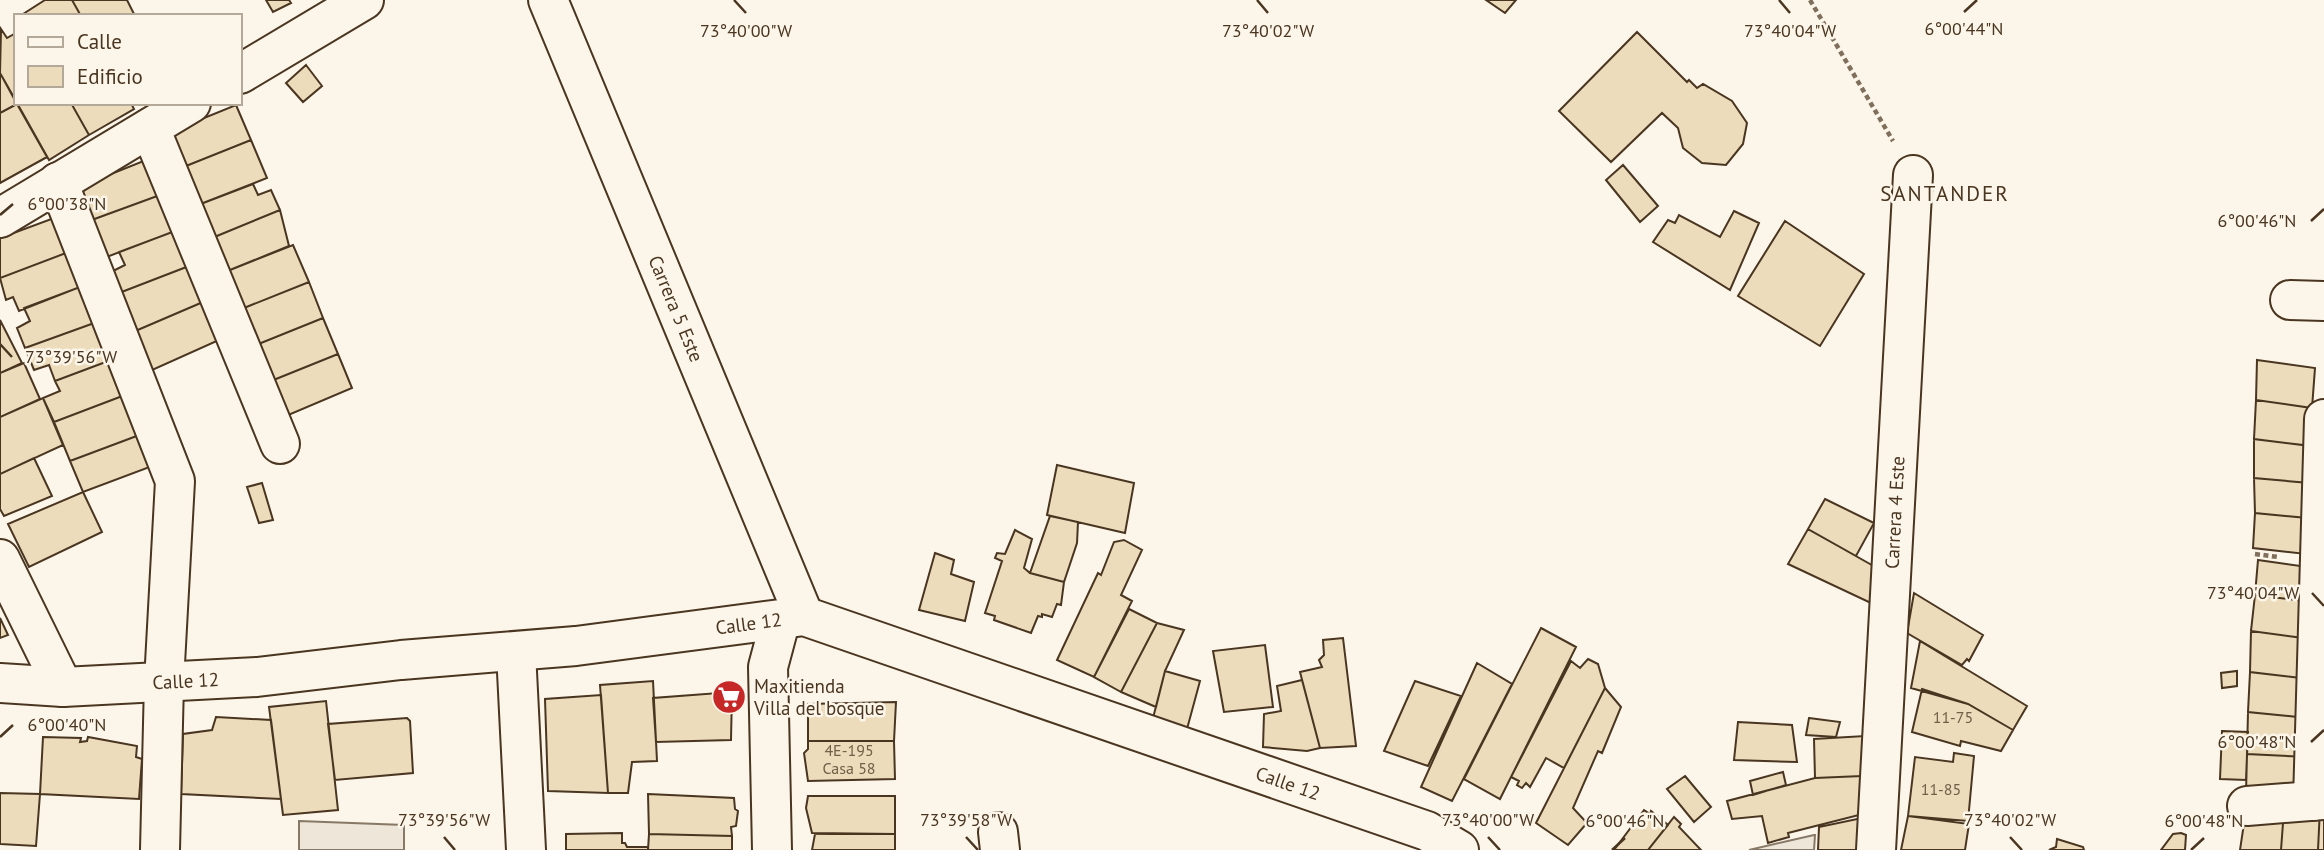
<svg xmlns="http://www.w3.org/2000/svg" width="2324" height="850" viewBox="0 0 2324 850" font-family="'PT Sans',sans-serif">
	<rect width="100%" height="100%" fill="#fbf6e9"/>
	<path fill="#ede6d9" stroke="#887966" stroke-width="2" d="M299,821L404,825V850H299Z
		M1815,835L1814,850H1749L1814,835Z"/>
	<path fill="#ecdcbc" stroke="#4a3520" stroke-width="2" d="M45,0H72L81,16H20Z
		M72,0H127L135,16H81Z
		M266,0H289L291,3L273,12Z
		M1486,0H1516L1505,13Z
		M1,29L7,38L16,33V101L0,73Z
		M1637,32L1687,82L1689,80L1697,88L1703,84L1732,101L1747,123L1743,144L1726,165L1702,163L1683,148L1678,128L1662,113L1611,162L1559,111Z
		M306,65L322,86L303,102L286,83Z
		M0,73L17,104L0,113Z
		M71,103L89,135L49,160L17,103Z
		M71,103H131L134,109L89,135Z
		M17,104L47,157L0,183V113Z
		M236,105L251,140L181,168L167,133Z
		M251,140L267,178L198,205L181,168Z
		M146,160L160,195L89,221L76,188Z
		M1623,165L1658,206L1640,222L1606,180Z
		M253,184L258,195L271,190L280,210L212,238L198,205Z
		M160,195L175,231L104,258L89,221Z
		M280,210L289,246L225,272L212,238Z
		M1734,211L1759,223L1730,290L1653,242L1668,220L1675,223L1679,215L1720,237Z
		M54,218L66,253L0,278V238Z
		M1785,221L1864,274L1820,346L1738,296Z
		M175,231L189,266L119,293L109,273L125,265L119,252Z
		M293,245L309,282L239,310L225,272Z
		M66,253L80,287L19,311L13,297L6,300L0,278Z
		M189,266L203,302L133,332L119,293Z
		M309,282L323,318L256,345L239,310Z
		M80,287L97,322L25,348L17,328L30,321L24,308Z
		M203,302L219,340L150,371L133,332Z
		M323,318L338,354L271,381L256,345Z
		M0,320L22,363L0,373Z
		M97,322L111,360L55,381L49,365L34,370L25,348Z
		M338,354L352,388L286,416L271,381Z
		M111,360L125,395L54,422L43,398L60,391L55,381Z
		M2257,360L2315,368L2312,408L2256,400Z
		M24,363L40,399L0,417V373Z
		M125,395L142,434L70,461L54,422Z
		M43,398L63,445L0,474V417Z
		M2256,400L2312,408L2311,446L2254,439Z
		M142,434L155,465L83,492L70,461Z
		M2254,439L2311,446L2309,483L2254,478Z
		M34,458L52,496L4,516L0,509V474Z
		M1057,465L1134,483L1125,533L1047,515Z
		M2254,478L2309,483L2307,518L2255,513Z
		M262,483L273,520L259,523L247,487Z
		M83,492L102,532L29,567L8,524Z
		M1825,499L1874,523L1856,556L1808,529Z
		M2255,513L2307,518L2306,554L2253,548Z
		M1050,516L1078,522L1077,543L1064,582L1030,573Z
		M1808,529L1877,568L1873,604L1788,564Z
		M1015,530L1032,539L1024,568L1030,573L1064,582L1061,605L1057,604L1052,617L1042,614V617L1038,616L1031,633L994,620L995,616L985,613L1002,561L995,558L997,553L1005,554Z
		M1124,540L1142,550L1121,595L1132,601L1094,677L1057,660L1098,573L1101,575L1114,542Z
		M935,553L954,560L951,574L974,582L965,621L919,610Z
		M2258,560L2315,568L2313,602L2255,595Z
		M1914,593L1983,635L1969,661L1967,659L1962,665L1907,633Z
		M2255,595L2313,602L2311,639L2251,631Z
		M1129,609L1157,623L1121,692L1094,677Z
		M0,618L8,635L0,638Z
		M1157,623L1184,630L1165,671L1156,707L1121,692Z
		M1541,628L1576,647L1500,799L1464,779Z
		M2251,631L2311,639L2309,679L2250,672Z
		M1343,638L1356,746L1320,748L1300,672L1322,667L1319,660L1324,655L1323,640Z
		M1920,641L2027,706L2013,730L1968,704L1911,688Z
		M1265,645L1273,707L1224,712L1213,651Z
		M1588,659L1598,664L1605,688L1564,768L1546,758L1530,787L1526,783L1522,788L1517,785L1519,781L1511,777L1571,661L1580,668Z
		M1477,663L1512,684L1452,801L1421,787Z
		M1165,671L1200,681L1187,729L1153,718Z
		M2237,671V686L2222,688L2221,673Z
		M2250,672L2309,679L2307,718L2248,712Z
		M1302,680L1320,748L1307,751L1263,747L1264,714L1281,711L1277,686Z
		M653,681L657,761L632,762L628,793H608L600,685Z
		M1415,681L1461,696L1428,766L1384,751Z
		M1605,688L1621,707L1602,753L1598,751L1573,808L1587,823L1568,845L1536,823Z
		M1922,689L1968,704L2013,730L2001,751L1961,741L1960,746L1912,732Z
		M732,692L731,740L656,742L653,698Z
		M601,695L608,793L548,791L545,699Z
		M326,701L338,810L283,815L269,707Z
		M896,702L894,741H808V704Z
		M2248,712L2307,718V757L2247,754Z
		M216,717L271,720L281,799L181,794L183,734L212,730Z
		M407,718L410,721L413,773L335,780L328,724Z
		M1809,718L1840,722L1836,737L1806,735Z
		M1738,722L1792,725L1797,762L1734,760Z
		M2222,731L2248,732L2246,780L2220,779Z
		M1865,736L1862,776L1815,778L1814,739Z
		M43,737L81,738L80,742L87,741L88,737L137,746L136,757L142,759L139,799L40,794Z
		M808,741H894L895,779L808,781L804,753L808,749Z
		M1954,753L1974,756L1968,821L1908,816L1915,757L1953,762Z
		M2247,754L2307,757L2306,799L2246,793Z
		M1783,772L1786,785L1753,795L1750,781Z
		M1685,776L1711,807L1694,822L1667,789Z
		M1862,776L1859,815L1788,833L1789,837L1768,843L1762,816L1732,819L1727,801L1815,778Z
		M0,793L40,794L36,846L0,844Z
		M648,794L734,798L735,809L738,811L736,826L731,827L732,836L649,834Z
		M808,796H895V834L812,833L806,808Z
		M2320,808L2318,850H2281L2284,810Z
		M2320,808H2324V850H2318Z
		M1644,810L1650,814L1651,811L1668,825L1648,850H1614Z
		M2246,810H2284L2281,850H2240Z
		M1908,816L1969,824L1965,850H1901Z
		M1674,817L1681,824L1679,827L1701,850H1648Z
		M1862,818L1861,850H1818L1819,827Z
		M622,833V843H625L627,847H648V850H566V834Z
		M2181,833L2186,835L2185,850H2161L2173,834Z
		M649,834L732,836V850H648Z
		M815,834H895V850H812Z
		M2057,839L2083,847L2084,850H2049L2056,847Z"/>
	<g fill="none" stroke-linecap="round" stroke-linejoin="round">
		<g stroke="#4a3520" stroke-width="42">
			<g id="minor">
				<path id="s1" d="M548,0L804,616"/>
				<path d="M240,74L364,0"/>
				<path d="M150,128L280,444"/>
				<path d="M58,182L175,481L164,682L160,850"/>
				<path d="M0,218L191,103"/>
				<path d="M2290,300L2324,301"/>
				<path d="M0,559L63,687"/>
				<path d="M516,652L526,850"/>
				<path id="s2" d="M0,683L63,687L257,677L401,660L576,646L804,616L1427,831L1459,850"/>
				<path d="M2313,801L2324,419"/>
				<path d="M2247,806L2324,800"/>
				<path d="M998,832L1000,850"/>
				<path d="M772,850L768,667L780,622"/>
				<path id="s3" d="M1876,850L1913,175"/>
			</g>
		</g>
		<path stroke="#7f6f5c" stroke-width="4.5" stroke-dasharray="5 3.5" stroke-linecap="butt" d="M1810,0L1893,141
			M2255,554L2278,557"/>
		<use href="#minor" stroke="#fbf6e9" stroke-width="38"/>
	</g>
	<path fill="none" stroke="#4a3520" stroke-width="2.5" d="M734,0L746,13M1257,0L1268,13M1779,0L1790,13M1964,12L1977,0M0,215L13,204M2311,221L2324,209M0,344L12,357M2312,593L2324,606M0,737L13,725M2311,742L2324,730M444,837L455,850M966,837L978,850M1488,837L1500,850M2010,837L2022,850M1612,850L1625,838M2191,850L2204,838"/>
	<defs>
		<g id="supermarket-disc" transform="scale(1.75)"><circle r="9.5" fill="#c62828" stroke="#fbf6e9"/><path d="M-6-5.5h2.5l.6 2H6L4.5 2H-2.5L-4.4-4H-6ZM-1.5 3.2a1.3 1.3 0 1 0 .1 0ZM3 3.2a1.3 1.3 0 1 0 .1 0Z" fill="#fff"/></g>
	</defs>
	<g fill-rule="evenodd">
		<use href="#supermarket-disc" x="729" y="697"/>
	</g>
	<g text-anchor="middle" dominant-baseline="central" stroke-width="5" stroke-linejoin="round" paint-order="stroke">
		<g font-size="16" fill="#725f47">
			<text x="1953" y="717">11-75</text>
			<text x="849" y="750">4E-195<tspan x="849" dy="18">Casa 58</tspan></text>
			<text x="1941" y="789">11-85</text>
		</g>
		<g font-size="19" fill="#4a3520" stroke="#fbf6e9">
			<text stroke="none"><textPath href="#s1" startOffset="334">Carrera 5 Este</textPath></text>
			<text stroke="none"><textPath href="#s3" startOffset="338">Carrera 4 Este</textPath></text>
			<text stroke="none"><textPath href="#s2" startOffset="752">Calle 12</textPath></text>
			<text stroke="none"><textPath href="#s2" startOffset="186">Calle 12</textPath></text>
			<text stroke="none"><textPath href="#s2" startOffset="1320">Calle 12</textPath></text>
		</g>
		<g font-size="19" fill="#4a3520" stroke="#fbf6e9" text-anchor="start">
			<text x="754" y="686">Maxitienda<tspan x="754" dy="22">Villa del bosque</tspan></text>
		</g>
		<g font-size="21" letter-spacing="2" fill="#4a3520" stroke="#fbf6e9">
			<text x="1945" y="193">SANTANDER</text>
		</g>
	</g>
	<g font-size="18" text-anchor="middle" fill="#4a3520" stroke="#fbf6e9" stroke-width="5" stroke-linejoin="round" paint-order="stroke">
		<text x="1964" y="35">6°00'44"N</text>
		<text x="746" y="37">73°40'00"W</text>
		<text x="1268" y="37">73°40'02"W</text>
		<text x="1790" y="37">73°40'04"W</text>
		<text x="67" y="210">6°00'38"N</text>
		<text x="2257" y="227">6°00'46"N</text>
		<text x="71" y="363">73°39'56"W</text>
		<text x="2253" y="599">73°40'04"W</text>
		<text x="67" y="731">6°00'40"N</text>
		<text x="2257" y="748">6°00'48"N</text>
		<text x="444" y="826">73°39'56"W</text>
		<text x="966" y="826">73°39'58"W</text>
		<text x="1488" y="826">73°40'00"W</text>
		<text x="2010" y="826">73°40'02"W</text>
		<text x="1625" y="827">6°00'46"N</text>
		<text x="2204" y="827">6°00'48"N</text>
	</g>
	<rect x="14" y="14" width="228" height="91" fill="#fbf6e9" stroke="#b4a999" stroke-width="2"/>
	<rect x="28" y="37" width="35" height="10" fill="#fbf6e9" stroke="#b4a999" stroke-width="2"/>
	<text x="77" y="49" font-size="21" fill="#4a3520">Calle</text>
	<rect x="28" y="66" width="35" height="21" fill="#ecdcbc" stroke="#b4a999" stroke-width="2"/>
	<text x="77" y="84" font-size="21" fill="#4a3520">Edificio</text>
</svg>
